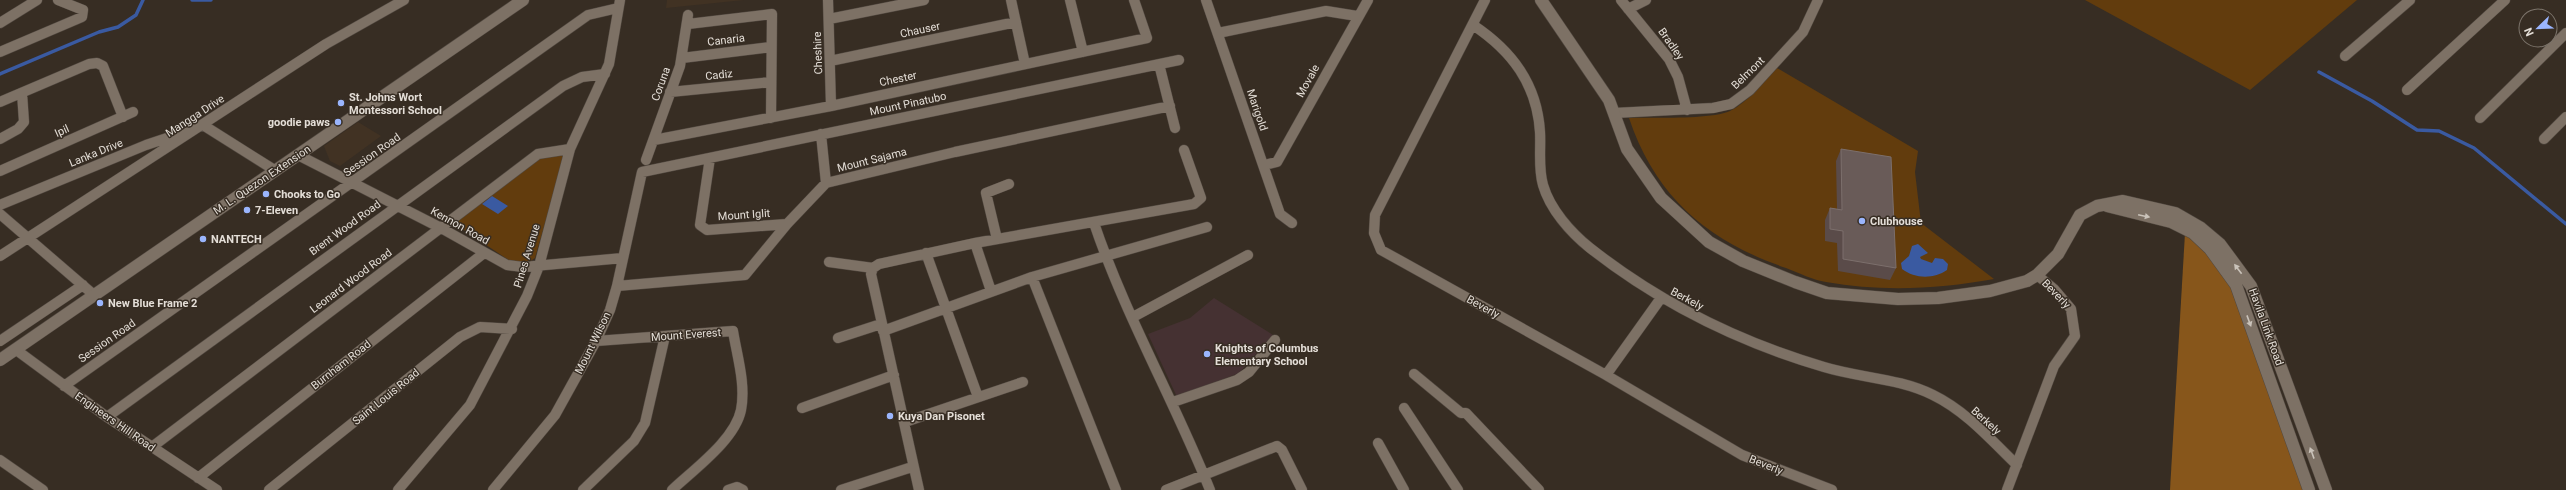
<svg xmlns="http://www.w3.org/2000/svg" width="2566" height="490" viewBox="0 0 2566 490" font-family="Roboto,sans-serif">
	<rect width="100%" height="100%" fill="#372d23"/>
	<path fill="#413223" d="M667,0H744L666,8Z
		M358,122L381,136L340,166L330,161L324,146Z"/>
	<path fill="#453132" d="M1214,298L1273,335L1239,373L1177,397L1148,334L1190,318Z"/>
	<path fill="#623c0d" d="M2085,0H2357L2250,90Z
		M1777,68L1918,151L1915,172L1921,223L1994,279C1939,289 1882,292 1826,282C1813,280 1799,273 1786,268C1708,241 1656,198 1629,118C1654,117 1709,120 1730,111C1748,102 1763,83 1777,68Z
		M565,155L535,258L529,262L513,263L452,222L541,156Z"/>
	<path fill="#87561b" d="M2185,233L2207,250L2234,288L2303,490H2170Z"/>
	<path fill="#3a5aa1" d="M492,196L508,206L498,214L482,204Z
		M1918,244L1928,253L1920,257L1921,259L1932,263L1935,258L1943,259L1948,264L1947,270C1934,279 1915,279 1902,269L1901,263L1909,256L1912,246Z"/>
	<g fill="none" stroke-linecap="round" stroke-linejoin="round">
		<path stroke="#3a5aa1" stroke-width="3.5" d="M192,0H211
			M2319,72L2372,101L2417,130L2439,131L2474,148L2566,224
			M0,74L99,32L118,27L136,15L143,0"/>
		<g stroke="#524941" stroke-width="11">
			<path id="street" d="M828,0L831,106
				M1011,0L1025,64
				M1070,0L1083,52
				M1206,0L1280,214L1292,223
				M1485,0L1375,215L1374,233L1381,250L1606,375L1742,455L1832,490
				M1621,0L1669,59L1678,77L1687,110
				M1628,9L1646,0
				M829,19L924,0
				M0,23L37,0
				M688,24L772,14L771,118
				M1473,25C1512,51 1537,84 1540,132C1541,149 1538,168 1543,185C1550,209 1570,232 1590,248C1660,303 1739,342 1824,367C1860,378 1899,378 1933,395C1966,411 1991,440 2017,465
				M1218,33L1326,11L1357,16
				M0,52L82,17L83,10L58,0
				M2345,56L2410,0
				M682,58L771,47
				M830,61L1016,22
				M1159,64L1175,128
				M2407,90L2505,0
				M670,92L771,82
				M0,102L89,64L97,63L103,66L123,117
				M1614,113L1713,108L1731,104L1750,90L1803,32L1818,0
				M2480,118L2566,33
				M203,125L276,171
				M821,134L826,183
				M0,139L18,129L24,122L22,93
				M2544,139L2566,117
				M654,140L831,106L1147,38L1134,0
				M298,155L441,228L507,265L523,267L623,258
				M710,158L700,225L707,230L787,224
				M646,160L680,66L688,15
				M1264,165L1277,162L1368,0
				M0,171L133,112
				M0,205L146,145L188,131
				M0,214L94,295
				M1094,223C1125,315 1174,400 1210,490
				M997,239L986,193L1009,184
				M975,243L991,291
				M926,253L978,397
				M0,256L326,44L404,0
				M829,262L873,268L879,264L975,243L1194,204L1201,198L1184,150
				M873,268L871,274L919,490
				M1032,277L1116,490
				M617,286L745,275L787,224L826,183L955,152L1170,106
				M1133,317L1248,255
				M883,331L1032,277L1207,227
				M838,338L881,324
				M0,341L83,285
				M596,341L733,331C737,356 746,384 741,410C735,440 693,470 672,490
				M15,349L107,417L217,490
				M1414,374L1461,413H1466L1539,490
				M1606,375L1661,298
				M64,386L588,15L618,8
				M1173,402L1237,380L1249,372L1275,340
				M802,408L894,375
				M1404,408L1458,490
				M107,417L563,86L582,77L605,74
				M905,422L1023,382
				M1378,443L1404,490
				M152,447L538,154L570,149
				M0,460L43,490
				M198,478L484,253
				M269,490L460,337L480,327L512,329
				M398,490L470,405L527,296L539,266L570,149L609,64L620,0
				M493,490L555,415L596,341L610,310L617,286L642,172L1179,60
				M583,490L634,441L645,423L665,336
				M728,490L737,487L743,490
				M841,490L912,467
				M1166,490L1277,446L1282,450L1302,490
				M2007,490L2054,366L2075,336L2071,309L2054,289L2037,275"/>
		</g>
		<g stroke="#524941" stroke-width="13">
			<path id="secondary" d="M1541,0L1609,100L1627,149L1661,198L1709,242L1743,261L1795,282L1827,293L1898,299L1938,298L1990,291L2027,281L2037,275L2058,254L2080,215L2097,206L2123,201L2175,213L2201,228L2220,244L2251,286L2326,490
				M2107,206L2171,222L2193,233L2210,249L2236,285L2309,490
				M0,360L523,0"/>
		</g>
		<use href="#street" stroke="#7d7165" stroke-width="10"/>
		<use href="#secondary" stroke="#7d7165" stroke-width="12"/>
	</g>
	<path fill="#5a4b49" d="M1841,149L1896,268L1890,280L1838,271L1837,243L1825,241V220L1830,208L1837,209L1836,161Z"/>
	<path fill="#695b58" stroke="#7c6f6c" d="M1841,149L1891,157L1896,268L1843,259V231L1830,229V208L1842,210Z"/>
	<defs><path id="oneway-solid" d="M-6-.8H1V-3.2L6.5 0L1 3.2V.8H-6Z"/></defs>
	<g fill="#cac3ba">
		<use href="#oneway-solid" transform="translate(2144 216) rotate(12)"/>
		<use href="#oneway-solid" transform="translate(2238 269) rotate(-127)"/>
		<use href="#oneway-solid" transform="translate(2249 321) rotate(70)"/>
		<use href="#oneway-solid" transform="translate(2312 453) rotate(-110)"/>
	</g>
	<g fill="#9ab5fd" stroke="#372d23" stroke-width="1.5">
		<circle cx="341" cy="103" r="4"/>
		<circle cx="338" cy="122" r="4"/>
		<circle cx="266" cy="194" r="4"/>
		<circle cx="247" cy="210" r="4"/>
		<circle cx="1862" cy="221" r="4"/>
		<circle cx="203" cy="239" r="4"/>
		<circle cx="100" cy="303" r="4"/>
		<circle cx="1207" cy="354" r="4"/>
		<circle cx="890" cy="416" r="4"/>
	</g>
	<g text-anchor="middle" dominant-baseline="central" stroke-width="3" stroke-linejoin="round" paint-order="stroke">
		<g font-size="11" fill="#e4ded7" stroke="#372d23">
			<text transform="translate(920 30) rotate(-12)">Chauser</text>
			<text transform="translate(726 40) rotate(-7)">Canaria</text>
			<text transform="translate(1671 44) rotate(55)">Bradley</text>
			<text transform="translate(818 53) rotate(-92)">Cheshire</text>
			<text transform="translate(1748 73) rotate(-44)">Belmont</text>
			<text transform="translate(719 75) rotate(-6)">Cadiz</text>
			<text transform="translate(898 79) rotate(-12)">Chester</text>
			<text transform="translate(1308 81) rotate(-61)">Movale</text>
			<text transform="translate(661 84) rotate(-70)">Coruna</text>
			<text transform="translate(908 104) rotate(-12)">Mount Pinatubo</text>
			<text transform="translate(1257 110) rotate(71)">Marigold</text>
			<text transform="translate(195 116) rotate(-33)">Mangga Drive</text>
			<text transform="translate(62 131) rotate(-24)">Ipil</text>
			<text transform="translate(96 153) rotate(-22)">Lanka Drive</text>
			<text transform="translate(372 155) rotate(-35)">Session Road</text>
			<text transform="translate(872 160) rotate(-14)">Mount Sajama</text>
			<text transform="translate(262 180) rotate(-34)">M. L. Quezon Extension</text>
			<text transform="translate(744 215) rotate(-4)">Mount Iglit</text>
			<text transform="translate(460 226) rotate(29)">Kennon Road</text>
			<text transform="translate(345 228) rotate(-36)">Brent Wood Road</text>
			<text transform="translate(527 256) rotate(-73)">Pines Avenue</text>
			<text transform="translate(351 281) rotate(-37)">Leonard Wood Road</text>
			<text transform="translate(2056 294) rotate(46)">Beverly</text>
			<text transform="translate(1687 299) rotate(28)">Berkely</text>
			<text transform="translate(1483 307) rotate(29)">Beverly</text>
			<text transform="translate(2266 327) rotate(70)">Havila Link Road</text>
			<text transform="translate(686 335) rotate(-4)">Mount Everest</text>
			<text transform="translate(107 341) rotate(-35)">Session Road</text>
			<text transform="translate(593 343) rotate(-64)">Mount Wilson</text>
			<text transform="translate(341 365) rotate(-38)">Burnham Road</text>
			<text transform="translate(386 397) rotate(-39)">Saint Louis Road</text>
			<text transform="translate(1986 421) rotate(42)">Berkely</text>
			<text transform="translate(115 422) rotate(35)">Engineers Hill Road</text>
			<text transform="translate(1766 465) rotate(22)">Beverly</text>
		</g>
		<g font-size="11" font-weight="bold" fill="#e4ded7" stroke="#372d23" text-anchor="start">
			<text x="349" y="97">St. Johns Wort<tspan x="349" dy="13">Montessori School</tspan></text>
			<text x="330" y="122" text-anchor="end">goodie paws</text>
			<text x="274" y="194">Chooks to Go</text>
			<text x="255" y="210">7-Eleven</text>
			<text x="1870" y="221">Clubhouse</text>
			<text x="211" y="239">NANTECH</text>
			<text x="108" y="303">New Blue Frame 2</text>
			<text x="1215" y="348">Knights of Columbus<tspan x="1215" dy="13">Elementary School</tspan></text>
			<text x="898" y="416">Kuya Dan Pisonet</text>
		</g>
	</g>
	<g transform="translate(2538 28) rotate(247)"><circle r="19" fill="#372d23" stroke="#7c746b"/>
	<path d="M0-3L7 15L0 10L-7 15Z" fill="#9ab5fd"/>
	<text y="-6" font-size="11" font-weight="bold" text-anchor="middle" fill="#e4ded7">N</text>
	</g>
</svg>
